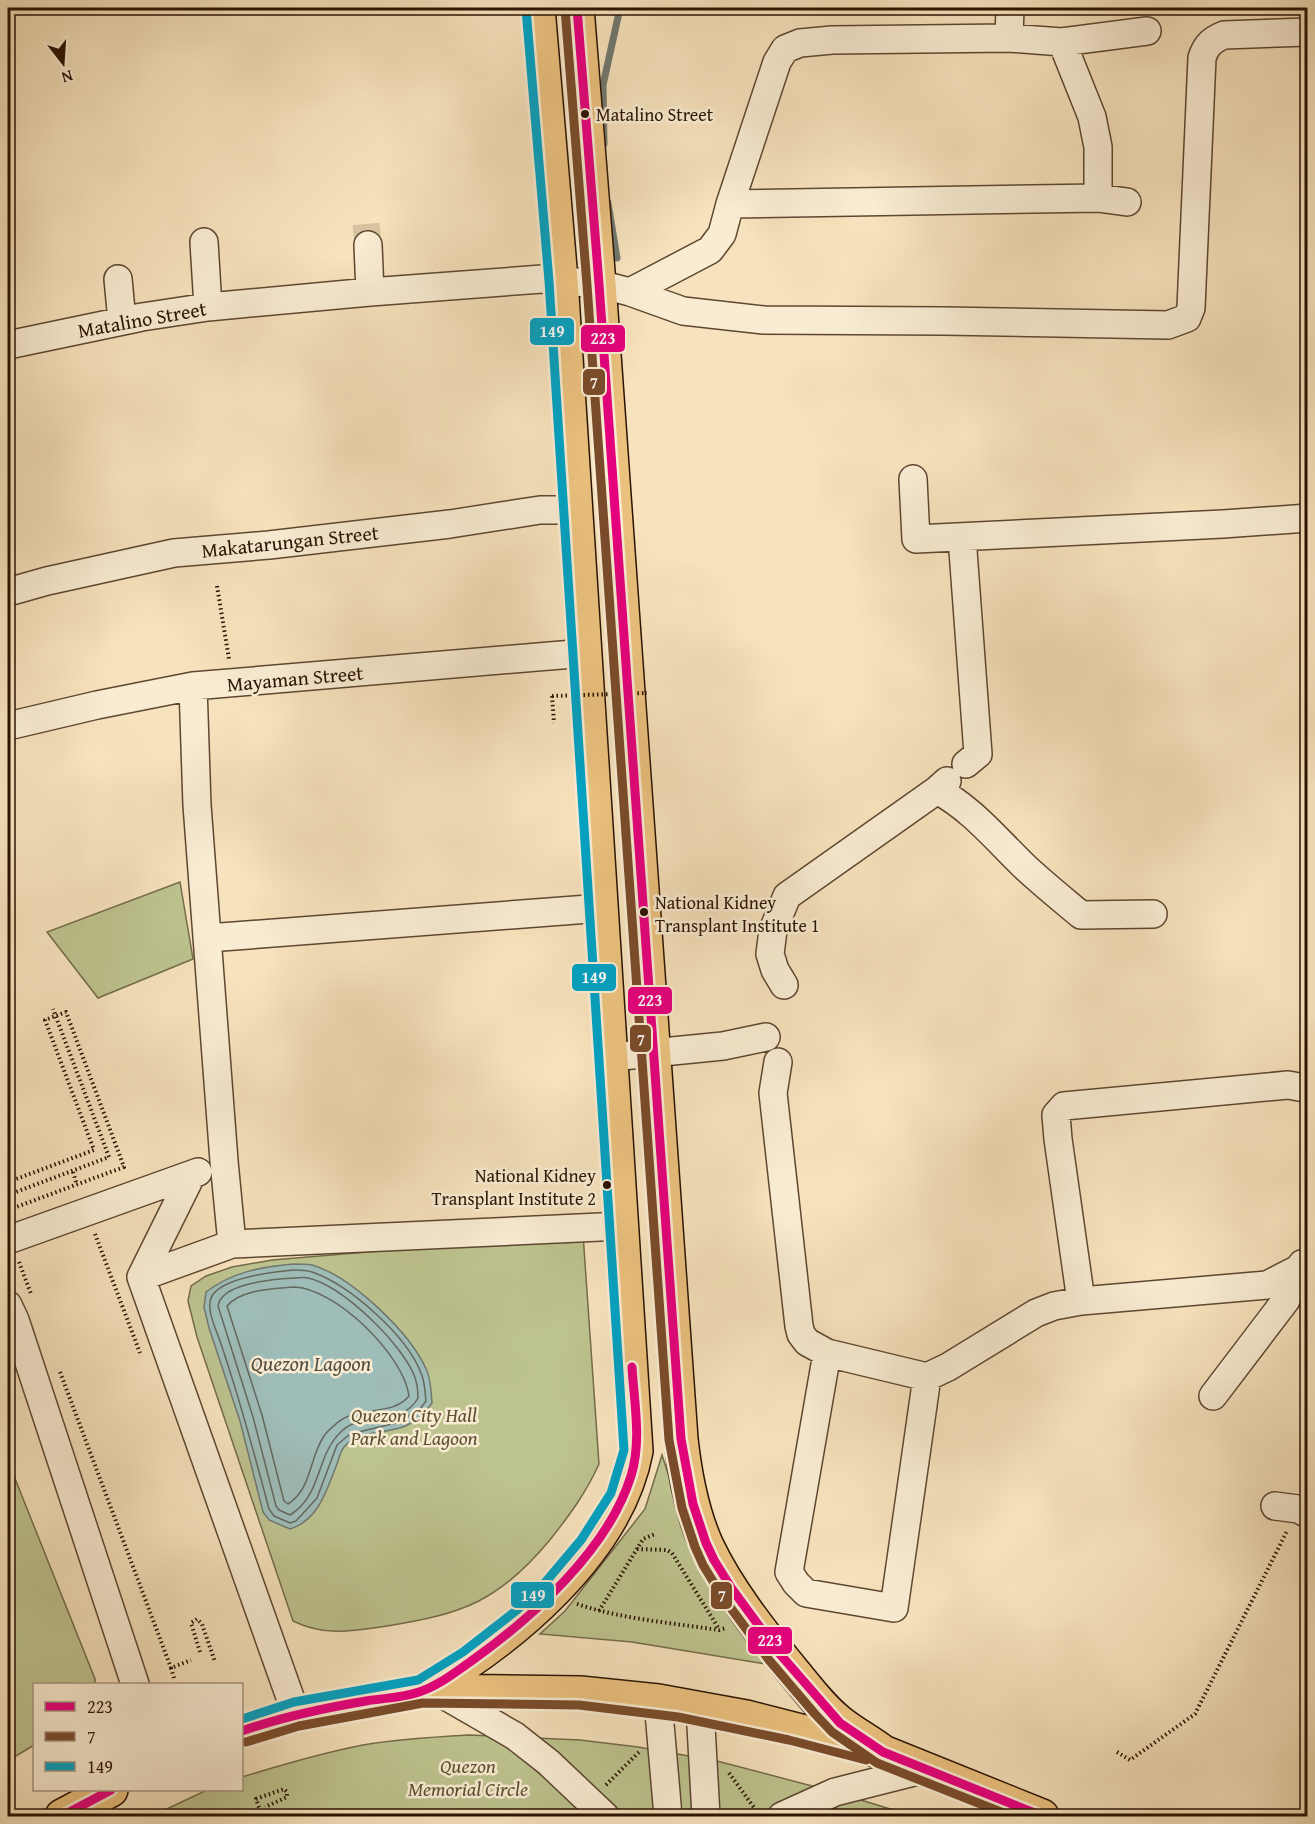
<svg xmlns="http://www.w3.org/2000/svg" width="1315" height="1824" viewBox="0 0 1315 1824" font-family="'Gentium Book Plus',serif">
	<rect width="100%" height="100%" fill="#f6e2bc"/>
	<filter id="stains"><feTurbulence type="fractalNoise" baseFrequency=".00333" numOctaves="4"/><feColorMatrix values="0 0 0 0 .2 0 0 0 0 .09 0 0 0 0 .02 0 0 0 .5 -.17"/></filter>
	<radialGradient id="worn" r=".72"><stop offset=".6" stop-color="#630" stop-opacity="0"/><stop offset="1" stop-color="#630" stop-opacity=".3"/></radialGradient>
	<path fill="#bdc38f" stroke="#746b49" stroke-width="1.5" d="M180,882L193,959L98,998L47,932Z
		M583,1234L599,1464C586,1493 569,1516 549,1541C499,1601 463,1614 387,1626C353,1631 326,1637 293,1621L197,1337L188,1301L191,1286L206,1276L232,1267L272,1260Z
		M662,1455L688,1535L738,1625L766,1664L632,1642L540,1634L565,1611L645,1509Z
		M8,1461L95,1679V1684H34V1745L8,1761Z
		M469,1735L580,1740L638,1747L717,1761L835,1792L913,1816H152L207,1790H242V1777C281,1765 322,1753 363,1745C397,1739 433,1737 469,1735Z"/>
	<path fill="#9ebcb8" stroke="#707870" stroke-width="1.5" d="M293,1264C299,1264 306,1264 312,1265C351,1276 411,1333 427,1371C431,1381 431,1392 432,1403C423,1416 411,1426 395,1429C378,1434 356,1432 344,1447C340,1452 339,1459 337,1464C327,1489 319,1520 290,1529L269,1520L263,1512L240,1421L209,1328L204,1307L206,1292C232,1272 261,1267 293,1264Z"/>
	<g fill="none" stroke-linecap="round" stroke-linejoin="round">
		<path stroke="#64685e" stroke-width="1.5" d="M294,1270C300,1270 306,1270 312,1272C350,1285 407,1336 421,1373C425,1382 425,1392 426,1401L420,1409L396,1423L350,1434L337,1445L317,1498L296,1521L290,1523L274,1516L269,1509C254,1452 239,1396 220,1341C216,1329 205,1308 212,1296C223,1277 274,1272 294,1270Z
			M294,1278C299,1278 304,1277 308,1278C343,1286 401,1343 414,1375C417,1382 418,1391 418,1398C403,1426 363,1412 343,1430C315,1454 323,1495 290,1515L279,1510L276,1506L253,1417L218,1306C221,1283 275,1279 294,1278Z
			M294,1287C335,1288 404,1355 409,1396C392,1417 357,1405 337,1423C333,1427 327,1431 324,1436C309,1458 312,1489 288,1504L284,1501L262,1415L227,1306C241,1289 274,1289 294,1287Z"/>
		<path stroke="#707870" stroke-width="7" d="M604,144L603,85L620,8
			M608,203L617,258"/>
		<path stroke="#d7c3a0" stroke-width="27" stroke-dasharray="27 14" stroke-linecap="butt" d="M366,224L368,245"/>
		<g stroke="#5d4731" stroke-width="30">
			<path id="minor" d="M1009,38L1010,8
				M1062,42L1092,117L1098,147V198
				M730,204L777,62L785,49L800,43L832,40L1009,38L1062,42L1147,31
				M204,242L208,307
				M368,245L370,292
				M118,279L122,321
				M630,292L683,311L764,320L943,321L1168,325L1187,318L1191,308L1202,58C1206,45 1212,40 1224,35L1308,32
				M8,345L142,317L208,307L370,292L542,279L599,284L630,292L710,250L722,234L730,204L1098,198L1127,202
				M913,479L916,539L1223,524L1308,518
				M962,537L978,754L966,764
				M8,592L47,581L174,553L269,545L450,524L540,510H576
				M193,686L197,805L224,1161L232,1244
				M8,726L97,705L193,686L585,653
				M937,790C972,809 996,839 1024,866C1042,883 1062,899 1081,915L1153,914
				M208,938L602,908
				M784,985L775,970L770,954L773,930L787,896L937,790L947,781
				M612,1057L723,1046L766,1037
				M778,1062L773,1093L799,1326L801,1334L807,1342L827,1353L927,1377L948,1367L1036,1313L1054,1306L1081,1301L1267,1285L1298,1269
				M191,1176L141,1277L296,1714
				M8,1240L198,1172
				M141,1277L232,1244L622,1226
				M1081,1301L1058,1139L1056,1115L1064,1106L1288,1085L1305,1088L1308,1090
				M8,1305L15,1320L135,1684
				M827,1353L789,1572L796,1583L806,1593L894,1608L927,1377
				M1213,1396L1286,1300L1298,1269L1302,1264
				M1275,1506L1298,1509L1308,1514
				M437,1691L515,1736L548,1762L605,1816
				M658,1701L668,1816
				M700,1708L706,1816
				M782,1816L835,1792L926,1769"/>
		</g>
		<g stroke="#2a1303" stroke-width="36">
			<path id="major" d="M577,8L599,284L681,1439C685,1475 692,1513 707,1546C728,1590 761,1632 792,1670C807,1688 823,1710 842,1724C855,1734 870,1742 883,1752
				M422,1691C508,1642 617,1553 636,1451L561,280L538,8
				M242,1731L296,1714L422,1691L580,1693L658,1701L746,1717L883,1752L1042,1816
				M62,1816L111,1790"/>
		</g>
		<path stroke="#2a1303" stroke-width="4" stroke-dasharray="1.5 3" stroke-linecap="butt" d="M217,586L229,659
			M552,696L554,723
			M73,1172L77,1185
			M8,1182L94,1150L45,1020L66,1012L124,1167L8,1210
			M8,1195L109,1157L53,1009
			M95,1234L140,1353
			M19,1262L31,1294
			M60,1372L171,1668
			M637,1549L667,1550L672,1553L719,1629
			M577,1604C622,1619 672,1623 719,1630L726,1628
			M599,1611L643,1539L655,1534
			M200,1652L191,1623L197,1619L202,1624L215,1662
			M174,1678L171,1668L191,1660
			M1117,1752L1130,1760L1195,1714L1287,1531
			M729,1773L758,1813
			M606,1785L639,1752
			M262,1816L256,1799L284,1789L287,1792V1797L265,1807"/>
		<use href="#minor" stroke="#f9ecd3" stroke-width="27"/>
		<use href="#major" stroke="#ebc17e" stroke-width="33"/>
		<path stroke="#2a1303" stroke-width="4" stroke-dasharray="1.5 3" stroke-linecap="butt" d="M552,696L647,693"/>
		<g stroke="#f9ecd3" stroke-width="14">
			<path id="bus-1" d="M577,8L599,284L681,1439L693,1504L706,1543L714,1560L732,1589L779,1653L840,1723L883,1752L1042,1816
				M242,1731C282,1717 324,1708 366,1701C383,1698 402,1698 419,1692C438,1686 454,1673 470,1662C532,1618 608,1550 631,1476C642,1441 634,1402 632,1367
				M62,1816L111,1790"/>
		</g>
		<g stroke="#f9ecd3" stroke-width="14">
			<path id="bus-2" d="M565,9L587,285L669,1440L682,1508L695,1547L703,1565L722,1596L769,1660L815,1714L832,1732L877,1763L1011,1816
				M246,1742L299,1726L423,1703L579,1705L678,1717L789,1740L866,1760"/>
		</g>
		<g stroke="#f9ecd3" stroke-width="14">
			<path id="bus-3" d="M242,1719L294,1702L418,1680L463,1652L517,1610L543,1585L581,1540L611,1493L624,1450L549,281L526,9"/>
		</g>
		<use href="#bus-1" stroke="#e5007d" stroke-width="9"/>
		<use href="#bus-2" stroke="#7a4b2a" stroke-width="9"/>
		<use href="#bus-3" stroke="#02a2c4" stroke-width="9"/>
	</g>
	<g fill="#2a1303" stroke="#f9ecd3" stroke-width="2">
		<circle cx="585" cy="114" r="5"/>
		<circle cx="644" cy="912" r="5"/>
		<circle cx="607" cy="1185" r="5"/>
	</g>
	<g text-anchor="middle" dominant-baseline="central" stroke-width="5" stroke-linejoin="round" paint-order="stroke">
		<g font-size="18" fill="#2a1303" stroke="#f9ecd3" text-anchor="start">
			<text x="596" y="114">Matalino Street</text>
			<text x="655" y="902">National Kidney<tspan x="655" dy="23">Transplant Institute 1</tspan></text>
			<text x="596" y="1175" text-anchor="end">National Kidney<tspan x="596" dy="23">Transplant Institute 2</tspan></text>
		</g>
		<g font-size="20" fill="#2a1303" stroke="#f9ecd3">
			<text transform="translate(142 319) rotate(-10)">Matalino Street</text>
			<text transform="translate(290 541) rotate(-6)">Makatarungan Street</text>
			<text transform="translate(295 678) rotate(-5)">Mayaman Street</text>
		</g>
		<g font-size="20" font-style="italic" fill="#5d5134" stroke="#f9ecd3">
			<text x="414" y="1414">Quezon City Hall<tspan x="414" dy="23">Park and Lagoon</tspan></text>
			<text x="468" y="1765">Quezon<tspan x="468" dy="23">Memorial Circle</tspan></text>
		</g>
		<g font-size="21" font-style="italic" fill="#534e42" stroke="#f9ecd3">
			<text x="311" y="1363">Quezon Lagoon</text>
		</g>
	</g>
	<g stroke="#f9ecd3" stroke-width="2">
		<rect x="529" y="317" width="46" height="29" rx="6" fill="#02a2c4"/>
		<rect x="580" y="324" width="46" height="29" rx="6" fill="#e5007d"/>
		<rect x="582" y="368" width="24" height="28" rx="6" fill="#7a4b2a"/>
		<rect x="571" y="963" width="46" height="29" rx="6" fill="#02a2c4"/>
		<rect x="627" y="986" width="46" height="29" rx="6" fill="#e5007d"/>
		<rect x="629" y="1024" width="23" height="29" rx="6" fill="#7a4b2a"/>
		<rect x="510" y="1581" width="45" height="28" rx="6" fill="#02a2c4"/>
		<rect x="710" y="1581" width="23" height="29" rx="6" fill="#7a4b2a"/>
		<rect x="747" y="1626" width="46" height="29" rx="6" fill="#e5007d"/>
	</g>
	<g font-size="16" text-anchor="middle" font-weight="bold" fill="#fff">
		<text x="552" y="337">149</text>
		<text x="603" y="344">223</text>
		<text x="594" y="388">7</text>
		<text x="594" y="983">149</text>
		<text x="650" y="1006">223</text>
		<text x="641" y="1045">7</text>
		<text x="533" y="1601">149</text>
		<text x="722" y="1601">7</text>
		<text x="770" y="1646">223</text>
	</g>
	<rect width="1315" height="1824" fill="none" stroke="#f6e2bc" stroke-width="30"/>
	<rect x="9" y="9" width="1297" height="1806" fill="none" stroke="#2a1303" stroke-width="3"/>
	<rect x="15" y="15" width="1285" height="1794" fill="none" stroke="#2a1303" stroke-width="1.5"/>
	<rect x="33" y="1683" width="210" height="108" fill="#f9ecd3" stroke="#a69580" stroke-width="1.5"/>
	<rect x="45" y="1702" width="30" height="9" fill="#e5007d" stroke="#a69580" stroke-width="1.5"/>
	<text x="87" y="1713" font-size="18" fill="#2a1303">223</text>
	<rect x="45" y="1732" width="30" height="9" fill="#7a4b2a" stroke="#a69580" stroke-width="1.5"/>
	<text x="87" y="1743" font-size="18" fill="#2a1303">7</text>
	<rect x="45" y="1762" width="30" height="9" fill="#02a2c4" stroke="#a69580" stroke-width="1.5"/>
	<text x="87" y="1773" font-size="18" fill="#2a1303">149</text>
	<g transform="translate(63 63) rotate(163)" stroke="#f9ecd3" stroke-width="4.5" paint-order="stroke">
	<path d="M0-4.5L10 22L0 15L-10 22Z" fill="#2a1303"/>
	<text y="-9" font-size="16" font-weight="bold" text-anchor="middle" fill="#2a1303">N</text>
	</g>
	<rect width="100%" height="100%" filter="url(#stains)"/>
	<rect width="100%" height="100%" fill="url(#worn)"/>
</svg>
